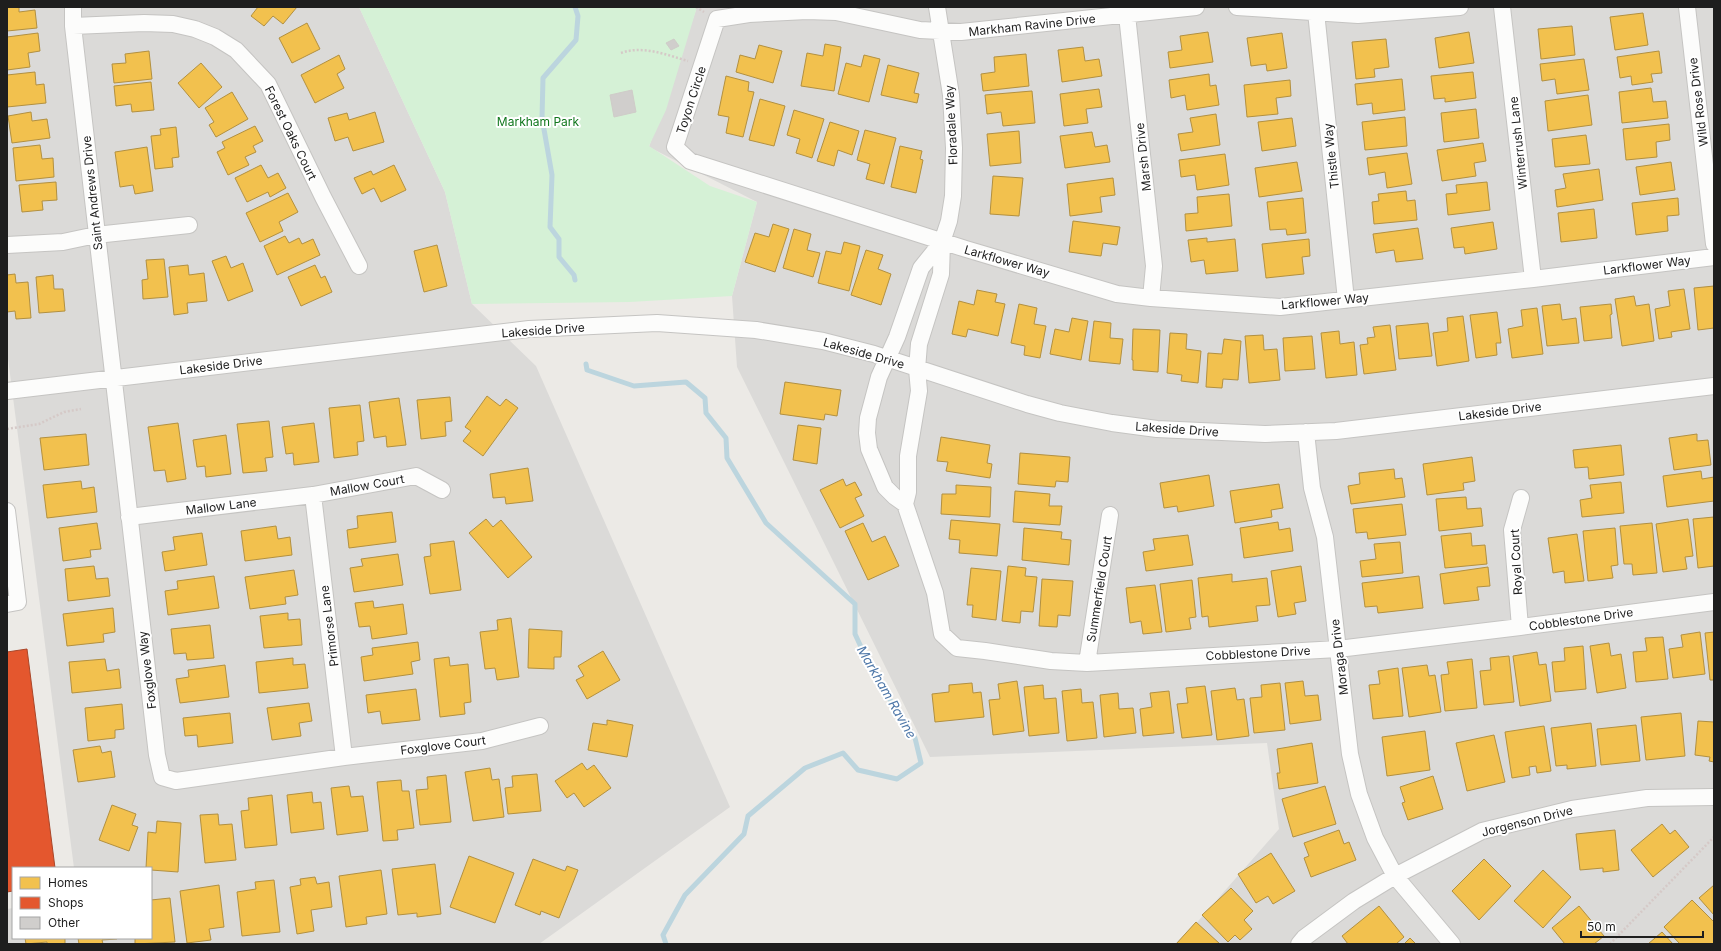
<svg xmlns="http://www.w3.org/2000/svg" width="1721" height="951" viewBox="0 0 1721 951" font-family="Inter,sans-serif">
	<rect width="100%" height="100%" fill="#eceae6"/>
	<path fill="#dbdad8" d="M7,7H359L445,192L472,304L536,366L730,807L539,944H7V909L13,908V938H151V868H74L7,351Z
		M697,7H1714V944H1178L1279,829L1267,743L930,757L737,367L732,296L757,202L649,147Z"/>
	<path fill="#d5f1d6" d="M359,7H697L666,110L649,146L710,186L757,202L732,296L630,302L472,304L445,192Z"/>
	<path fill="#f2c14e" stroke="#b29040" d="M7,7H19V12L35,10L37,28L7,31Z
		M258,7H297L283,24L273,16L264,26L251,16Z
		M1643,13L1648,45L1615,50L1610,17Z
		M307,23L320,49L292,63L279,38Z
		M1572,26L1575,55L1541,59L1538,29Z
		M1208,32L1213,62L1170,68L1168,52L1182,50L1180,36Z
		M1469,32L1474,63L1439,68L1435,38Z
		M38,33L40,51L28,53L30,67L7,70V37Z
		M1282,33L1287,68L1267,71L1266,64L1251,66L1247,38Z
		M1386,39L1389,67L1374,69L1375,77L1356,79L1352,42Z
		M825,44L841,47L834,91L801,86L807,53L823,56Z
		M759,45L782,51L773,83L736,72L740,55L755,59Z
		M1083,47L1085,61L1099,59L1102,76L1062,82L1058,50Z
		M149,51L152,79L114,83L112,64L126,63L125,54Z
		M1659,51L1662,73L1651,74L1653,82L1632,85L1631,76L1620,78L1617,57Z
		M1026,54L1029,86L983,91L981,74L995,72L994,57Z
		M339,55L345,69L337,74L344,88L315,103L301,75Z
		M864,55L880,59L869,102L838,94L846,63L861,67Z
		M1584,59L1589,90L1557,94L1555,79L1542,81L1540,64Z
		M201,63L222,87L199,108L178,83Z
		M888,65L919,73L914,93L919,94L917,103L881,95Z
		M35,72L36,85L44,84L46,103L7,107V75Z
		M1473,72L1476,98L1445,102V98L1434,99L1431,76Z
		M1209,74L1210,86L1216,85L1219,105L1187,110L1185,95L1171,98L1169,80Z
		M726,76L749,82L748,91L754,92L743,137L726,133L729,117L718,115Z
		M1402,79L1405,110L1373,114L1372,103L1357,105L1355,84Z
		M1290,80L1291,96L1276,98L1278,114L1247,117L1244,85Z
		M151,82L154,110L132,112L131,104L116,106L114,86Z
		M1651,88L1653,102L1666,101L1668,118L1622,123L1619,92Z
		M1099,89L1102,107L1086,109L1088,123L1064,126L1060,94Z
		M1032,91L1035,123L1003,126L1001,112L987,114L985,95Z
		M232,92L248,119L216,137L209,125L214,122L205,108Z
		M1588,95L1592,125L1548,131L1545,101Z
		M760,99L785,106L774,146L749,140Z
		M1476,109L1479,138L1444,142L1441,113Z
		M794,110L824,119L812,158L796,153L800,139L787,135Z
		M31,112L32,121L47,119L50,138L12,143L8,116Z
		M375,112L384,142L353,151L348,137L335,141L328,118L347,113L349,120Z
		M1216,114L1220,145L1181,151L1178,134L1193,132L1190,118Z
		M1405,117L1407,146L1365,150L1362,122Z
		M1292,118L1296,146L1262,151L1258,122Z
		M830,122L859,131L852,155L838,150L834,166L817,161Z
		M1669,124L1670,140L1656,142L1657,157L1626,160L1623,129Z
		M255,126L263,141L253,146L256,152L245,157L249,165L228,175L217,152L225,148L222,142Z
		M176,127L179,157L172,158L173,167L155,169L151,136L161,135L160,129Z
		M865,130L896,138L884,184L866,179L870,164L857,160Z
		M1019,131L1021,163L990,166L987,134Z
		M1092,132L1095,147L1107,145L1110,162L1065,168L1060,136Z
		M1586,135L1590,164L1555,167L1552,139Z
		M1483,143L1486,161L1474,163L1476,176L1442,181L1437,150Z
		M40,145L42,159L53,158L54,177L16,181L13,148Z
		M900,146L922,151L920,159L923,160L916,193L891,187Z
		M147,147L153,191L135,194L133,185L120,187L115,152Z
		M1407,153L1412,184L1387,188L1385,172L1369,175L1367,158Z
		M1225,154L1229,185L1197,190L1195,175L1181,177L1179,160Z
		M1297,162L1302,191L1259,197L1255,168Z
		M1671,162L1675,190L1640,195L1636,167Z
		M261,165L268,178L278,173L286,188L270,197L268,192L247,202L235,178Z
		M394,165L406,190L381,202L374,188L362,194L354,178L371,171L373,175Z
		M1599,169L1603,200L1557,207L1555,190L1566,188L1563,174Z
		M993,176L1023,178L1019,216L990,214Z
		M1113,178L1115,195L1100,197L1102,212L1070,216L1067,184Z
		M56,182L57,200L42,201L43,210L22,212L19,185Z
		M1487,182L1490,210L1448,215L1446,194L1457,193L1456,185Z
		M1406,191L1407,201L1415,200L1417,220L1374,224L1372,202L1379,201L1378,194Z
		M288,193L298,212L279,222L283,231L260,242L246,213Z
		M1229,194L1232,226L1186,231L1185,214L1198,213L1197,197Z
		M1303,198L1306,233L1287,235L1286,229L1270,230L1267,202Z
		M1678,198L1679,215L1667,216L1668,231L1636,235L1632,203Z
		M1594,209L1597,238L1561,242L1558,213Z
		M1073,221L1120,227L1117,245L1103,243L1101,256L1069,252Z
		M1493,222L1497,249L1465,254L1464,247L1454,248L1451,228Z
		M773,224L789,229L775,272L745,262L755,233L769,237Z
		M1418,228L1423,259L1396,262L1394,250L1376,253L1373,234Z
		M794,229L811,234L807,250L820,253L813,277L783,268Z
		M285,236L289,243L299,238L302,244L313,239L320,255L277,275L264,246Z
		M1207,238V242L1235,239L1238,271L1206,274L1204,260L1191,262L1188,240Z
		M1309,239L1310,256L1302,257L1304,274L1266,278L1262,244Z
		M844,242L860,246L849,291L818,283L826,251L841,254Z
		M437,245L447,286L424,292L414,251Z
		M866,250L883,255L878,269L891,274L881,305L851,295Z
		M226,256L231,268L243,263L253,291L228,301L212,261Z
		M164,259L168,297L143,299L142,280L148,279L146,260Z
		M188,265L189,275L204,273L207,301L187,303L188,313L174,315L169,267Z
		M315,265L321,278L325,276L332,292L301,306L288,277Z
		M15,274L16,283L28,282L31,318L16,319L15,311L7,312V275Z
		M53,275L54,289H63L65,311L39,313L36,277Z
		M1714,286V328L1698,330L1694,288Z
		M1684,289L1690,329L1671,332L1672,337L1659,339L1655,309L1670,306L1668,291Z
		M977,290L997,294L995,302L1005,304L998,336L968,329L966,337L952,334L959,301L974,305Z
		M1634,296L1636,306L1649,304L1654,341L1622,346L1615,299Z
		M1019,304L1037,308L1034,324L1046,326L1040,358L1024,355L1025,346L1011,343Z
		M1560,304L1562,320L1576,318L1579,343L1547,346L1542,306Z
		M1611,304L1612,314L1610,315L1612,338L1584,341L1580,307Z
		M1537,308L1543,354L1512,358L1508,329L1523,326L1521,310Z
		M1497,312L1501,343H1496L1497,355L1476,358L1470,315Z
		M1463,316L1469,361L1437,366L1433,333L1448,331L1447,318Z
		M1072,318L1088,321L1081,360L1050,354L1055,329L1069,332Z
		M1094,321L1111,323L1110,338L1123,339L1120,364L1089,361Z
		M1428,323L1432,356L1399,359L1396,326Z
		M1390,325L1396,370L1364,374L1360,345L1368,344L1367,338L1375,337L1373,327Z
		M1133,329L1160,330L1158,372L1133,370V360H1132Z
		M1339,331L1340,344L1354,342L1357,375L1326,378L1321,333Z
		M1170,333L1187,334L1186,349L1201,351L1198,383L1181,381L1182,375L1167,373Z
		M1263,335L1264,350L1277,349L1280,380L1249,383L1245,336Z
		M1312,336L1315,369L1285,371L1283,338Z
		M1224,339L1241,341L1238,380L1223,379L1222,388L1206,387L1208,353L1222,354Z
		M785,382L841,390L837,416L825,414L824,420L780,414Z
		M487,396L500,406L506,399L518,408L483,456L463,441L471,431L465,427Z
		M450,397L452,421L445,422L446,436L421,439L417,400Z
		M399,398L406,445L387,447L386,436L374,438L369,402Z
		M360,405L364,441L357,442L358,455L334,458L329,408Z
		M269,421L273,457L265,458L267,471L243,473L237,424Z
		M178,423L186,479L167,482L165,470L154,471L148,427Z
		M314,423L319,462L294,465L293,453L286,454L282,427Z
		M798,425L821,428L817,464L793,460Z
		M86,434L89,465L44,470L40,438Z
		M1697,434V441L1708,440L1711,465L1674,470L1669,438Z
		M226,435L231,474L206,477L205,466L197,467L193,440Z
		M941,437L990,445L987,463L992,464L990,478L946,471L948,462L937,461Z
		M1621,445L1624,475L1589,479L1588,467L1575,468L1573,450Z
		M1020,453L1070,457L1068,482L1056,481L1055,487L1018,484Z
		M1472,457L1475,481L1463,483L1464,490L1427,495L1423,464Z
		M528,468L533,501L506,504L505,497L493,498L490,474Z
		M1394,469L1395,479L1402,478L1405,497L1351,504L1348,486L1360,484L1359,473Z
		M1701,471L1702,479L1714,477V501L1667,507L1663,476Z
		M1209,475L1214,506L1178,512L1177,506L1164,508L1160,483Z
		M843,479L846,486L855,482L862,495L855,498L864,516L840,528L820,490Z
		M81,481L82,489L94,487L97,512L47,518L43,485Z
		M1621,482L1624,513L1582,517L1580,500L1592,498L1590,485Z
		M1279,484L1283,508L1271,510L1272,517L1235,523L1230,491Z
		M956,485L991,487L990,517L941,514L942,494H956Z
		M1015,491L1050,494L1049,506H1062L1060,525L1013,522Z
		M1466,497L1467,509L1481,508L1483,526L1439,531L1436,499Z
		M1402,504L1406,535L1368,539L1367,532L1356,533L1353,509Z
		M392,512L396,542L349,548L347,530L358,528L357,516Z
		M1714,517V566L1698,568L1693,519Z
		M486,519L493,527L501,520L532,557L508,578L469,533Z
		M1688,519L1693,556L1685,557L1687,569L1663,572L1656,524Z
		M951,520L1000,524L997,556L959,553L960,540L949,539Z
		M1278,522L1279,530L1290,528L1293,551L1244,558L1240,528Z
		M97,523L101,549L90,550L91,557L63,561L59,528Z
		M863,523L872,542L885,536L899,566L868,580L845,531Z
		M1652,523L1657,573L1633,575L1632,564H1624L1620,526Z
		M276,526L278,539L290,537L292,555L245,561L241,531Z
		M1024,528L1062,532L1061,539L1071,540L1069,565L1022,560Z
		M1615,528L1618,565L1611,566L1613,578L1588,581L1583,531Z
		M202,533L207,565L165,571L162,552L175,550L173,537Z
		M1471,533L1472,546L1485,545L1487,564L1445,568L1441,536Z
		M1577,534L1584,581L1565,583L1564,571L1553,573L1548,538Z
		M1188,535L1193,565L1146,571L1143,552L1155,550L1153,539Z
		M454,541L461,590L430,594L424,557L431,556L430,544Z
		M1400,542L1403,573L1362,577L1360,561L1376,559L1374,544Z
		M398,554L403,585L354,592L350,568L363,566L361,559Z
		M94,566L96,579L108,578L110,596L68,601L65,569Z
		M1008,566L1026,568L1025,576L1037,577L1033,612L1021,611L1020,623L1002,621Z
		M1301,566L1306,601L1294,603L1296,614L1278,617L1271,571Z
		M1488,567L1490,586L1477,587L1479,600L1444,604L1440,574Z
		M971,568L1001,571L996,620L972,617L973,605H967Z
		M294,570L298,595L285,597L286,604L250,609L245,577Z
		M1232,574V582L1267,578L1270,605L1256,606L1258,621L1209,627L1208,616L1202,617L1198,578Z
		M214,576L219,608L168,615L165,591L178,589L177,581Z
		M1419,576L1423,608L1378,613L1377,606L1365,607L1362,583Z
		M1042,579L1073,581L1070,616L1058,615L1057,627L1039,626Z
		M1192,580L1196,617L1189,618L1191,629L1166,632L1160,584Z
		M1155,585L1162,632L1143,634L1141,621L1130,623L1126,588Z
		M373,601L374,608L403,604L407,634L372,639L370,626L359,627L355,603Z
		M113,608L115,632L103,634L104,642L67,646L63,614Z
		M288,613V620L300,619L302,645L264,648L260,616Z
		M511,618L519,677L497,680L495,668L485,669L480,632L498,630L497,620Z
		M210,625L214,658L187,660L186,653L174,654L171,629Z
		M529,629L562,631L561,657H554V669L528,668Z
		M1700,632L1705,674L1673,678L1669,649L1683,647L1681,635Z
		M1714,632V680H1710L1705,633Z
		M1663,637L1668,679L1636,682L1633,652L1647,651L1645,638Z
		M418,642L420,660L411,662L413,674L364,681L361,657L373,655L372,648Z
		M1609,643L1611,656L1621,654L1626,688L1597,693L1590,646Z
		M1583,646L1586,689L1555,692L1552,662L1565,661L1564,648Z
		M603,651L620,680L587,699L576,680L584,676L578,666Z
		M1537,652L1539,665L1546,664L1551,701L1520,706L1513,656Z
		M1509,656L1514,702L1484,705L1480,671L1491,670L1490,658Z
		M449,657L450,666L468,664L471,702L464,703L465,714L440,717L434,659Z
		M293,658V665L305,664L308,688L259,693L256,662Z
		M105,659L107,671L119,669L121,688L72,693L69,662Z
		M1472,659L1477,708L1445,711L1441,675L1449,674L1447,662Z
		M225,665L229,697L180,703L176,679L189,677L188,670Z
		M1427,665L1429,676L1435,675L1441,712L1409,717L1402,668Z
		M1398,668L1403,716L1373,719L1369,685L1380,684L1378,671Z
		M1017,681L1024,731L993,735L989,700L1000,699L998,684Z
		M1303,681L1305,696L1318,695L1321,720L1290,724L1285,683Z
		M972,683L973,693L981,692L984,717L935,722L932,694L949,692V685Z
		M1280,683L1285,730L1254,733L1250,698L1262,697L1261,685Z
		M1043,685L1044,699L1056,698L1059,733L1029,736L1024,687Z
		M1205,686L1212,735L1182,738L1177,704L1188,703L1186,688Z
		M1235,688L1237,700L1244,699L1249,736L1217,740L1211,691Z
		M416,689L420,720L382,724L380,711L368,713L366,695Z
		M1081,689L1082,703L1093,702L1097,738L1067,741L1062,691Z
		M1169,691L1174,733L1143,736L1140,709L1152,707L1150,693Z
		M1118,693L1119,709L1133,708L1136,733L1104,737L1100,695Z
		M309,703L312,721L299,723L301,736L272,740L267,708Z
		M122,704L124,729L115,730V738L88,741L85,708Z
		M230,713L233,743L198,747L197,735L185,736L183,718Z
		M1681,713L1685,756L1646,760L1641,717Z
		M607,720L633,725L627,757L588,750L593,723L607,725Z
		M1698,721L1714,722V762L1709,761L1710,757L1695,755Z
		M1591,723L1596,766L1567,769V765L1556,766L1551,728Z
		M1636,725L1640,761L1601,765L1597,729Z
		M1544,726L1551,771L1537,773L1536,766L1529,767L1530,775L1512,778L1505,732Z
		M1425,731L1430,770L1387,776L1382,737Z
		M1494,735L1505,782L1467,791L1456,743Z
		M1312,743L1318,783L1279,789L1277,773H1280L1277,749Z
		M100,746L102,753L111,751L115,777L78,782L73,750Z
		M582,763L587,770L594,765L611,788L584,807L574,793L567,798L555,781Z
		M490,768L492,780L499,779L504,817L473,821L465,772Z
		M537,774L541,811L508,814L505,788L513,787L512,776Z
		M446,775L451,822L420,825L416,790L428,789L427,777Z
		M1433,776L1443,809L1408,820L1402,803L1405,802L1400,787Z
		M401,780L402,791H409L414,828L397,830L398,840L383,841L377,782Z
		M349,786L351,797L363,796L368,831L337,835L331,788Z
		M1325,786L1336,824L1293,837L1282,799Z
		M312,792L313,803L321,802L324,829L291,833L287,795Z
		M272,795L277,845L245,848L241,811L249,810L248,798Z
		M112,805L136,814L132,825L138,827L129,851L99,840Z
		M218,814L219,825L232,824L236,860L205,863L200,815Z
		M157,821L181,823L178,872L151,870V868H146L148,832L156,833Z
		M1662,824L1670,834L1675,830L1689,847L1653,877L1631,850Z
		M1339,830L1344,844L1349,842L1356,860L1311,877L1304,858L1309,856L1304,843Z
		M1615,830L1619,870L1603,872V868L1580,870L1576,834Z
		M1271,853L1295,891L1273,904L1268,896L1256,903L1238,874Z
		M469,856L514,873L495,923L450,907Z
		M533,859L565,871L567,866L578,870L559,918L541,911L540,915L515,905Z
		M1484,859L1511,886L1479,920L1452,891Z
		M435,864L441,914L417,917V913L398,915L392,869Z
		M381,870L387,914L366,917L367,924L346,927L339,876Z
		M1543,870L1571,897L1543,928L1514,901Z
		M315,877L317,884L329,882L332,907L311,910L314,931L297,934L290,887L301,885L300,879Z
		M274,880L280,932L242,936L237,892L256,889L255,882Z
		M219,885L224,927L209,929L211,940L187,943L180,891Z
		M1714,885V915L1699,898Z
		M1231,888L1253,911L1244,920L1252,929L1240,940L1235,935L1228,942L1202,915Z
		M170,898L175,942L135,944V938H151V900Z
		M1692,900L1714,922V944H1680L1664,927Z
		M1379,906L1404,937L1396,944H1348L1342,936Z
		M1579,906L1604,936L1594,944H1565L1552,928Z
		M1196,922L1220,944H1176Z
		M1662,932L1673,944H1648Z
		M25,938H65V944H47V942L26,944Z
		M78,938H117V939L102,940L103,944H79Z
		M1410,938L1416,944H1404Z"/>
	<path fill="#e4572e" stroke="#a94629" d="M27,649L55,868H13V891L7,892V652Z"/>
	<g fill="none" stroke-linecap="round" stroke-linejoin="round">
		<path stroke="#bcd5de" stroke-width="5" d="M575,7L578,16L576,40L543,78L542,118L552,175L550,227L559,239V257L574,275L575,280
			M586,364L587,370L634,386L686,382L705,398L706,413L726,438L727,458L766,523L855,604V634L875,677L915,738L921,763L897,779L858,770L843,753L805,768L748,816L744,834L685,895L663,935L666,944"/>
	</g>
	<path fill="#d0cecc" stroke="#cfccc8" d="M674,39L679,46L671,50L666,43Z
		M632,90L636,112L614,117L610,95Z"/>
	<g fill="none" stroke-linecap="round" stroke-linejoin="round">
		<g stroke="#c5c4c2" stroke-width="18">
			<path id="minor" d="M73,7V26L157,755L162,777L176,781L344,757L482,741L540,726
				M937,7L951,95L954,148L953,196L949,221L942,242L941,274L919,344L917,369L919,391L908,456V492L905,504L935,593L942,634L957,648L985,651L1051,661L1087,663L1338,649L1520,627L1714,602
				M1196,7L961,32L920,30L836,12L807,11L749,14L717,19L675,147L690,161L966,249L1117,294L1151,298L1280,307L1533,279L1714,257
				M1237,7L1358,15L1460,7
				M1502,7L1533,279
				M1687,7L1714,244
				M1316,12L1346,300
				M1127,15L1154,266L1151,298
				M73,26L144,23L173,24L195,29L215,37L236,50L268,84L323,197L359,266
				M7,245L63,242L96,235L189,225
				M7,391L529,329L657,323L756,330L823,341L874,354L1027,404L1060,413L1112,423L1157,429L1265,434L1336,431L1714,386
				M1306,432L1312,488L1325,537L1350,754L1359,794L1375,838L1395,876L1452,944
				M313,495L344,757
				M905,504L895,497L885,487L869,449L867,433L868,418L879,377L897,337L921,268L942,242
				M7,511L18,602L7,604
				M129,517L313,495L416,476L442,490
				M1520,627L1512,530L1521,498
				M1087,663L1110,515
				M1299,944L1304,938L1354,901L1395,876L1482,831L1572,809L1647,798L1714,797"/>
		</g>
		<path stroke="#d5c9c7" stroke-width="2.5" stroke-dasharray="2 2" stroke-linecap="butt" d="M696,7L704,12
			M621,53C643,45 667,55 688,61
			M7,429L39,424L64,412L81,409
			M1610,944L1714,837"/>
		<use href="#minor" stroke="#fcfcfb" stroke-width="16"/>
	</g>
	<g text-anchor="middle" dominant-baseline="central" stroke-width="4" stroke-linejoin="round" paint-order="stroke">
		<g font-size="12" fill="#1e1e1e" stroke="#fff">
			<text transform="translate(1032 25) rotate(-6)">Markham Ravine Drive</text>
			<text transform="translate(691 100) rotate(-72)">Toyon Circle</text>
			<text transform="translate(1698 102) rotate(-97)">Wild Rose Drive</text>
			<text transform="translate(951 125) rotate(-93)">Floradale Way</text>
			<text transform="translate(291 133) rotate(64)">Forest Oaks Court</text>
			<text transform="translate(1518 143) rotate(-96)">Winterrush Lane</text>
			<text transform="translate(1331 156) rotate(-96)">Thistle Way</text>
			<text transform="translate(1143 157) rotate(-96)">Marsh Drive</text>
			<text transform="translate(92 193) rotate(-96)">Saint Andrews Drive</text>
			<text transform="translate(1007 261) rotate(16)">Larkflower Way</text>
			<text transform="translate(1647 265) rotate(-7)">Larkflower Way</text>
			<text transform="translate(1325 301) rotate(-5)">Larkflower Way</text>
			<text transform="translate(543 330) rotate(-4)">Lakeside Drive</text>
			<text transform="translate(864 353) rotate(16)">Lakeside Drive</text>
			<text transform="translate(221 365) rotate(-7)">Lakeside Drive</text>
			<text transform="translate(1500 411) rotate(-7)">Lakeside Drive</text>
			<text transform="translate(1177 429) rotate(4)">Lakeside Drive</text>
			<text transform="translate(367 485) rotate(-10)">Mallow Court</text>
			<text transform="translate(221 506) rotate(-7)">Mallow Lane</text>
			<text transform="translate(1516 562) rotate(-93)">Royal Court</text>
			<text transform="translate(1099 589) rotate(-81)">Summerfield Court</text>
			<text transform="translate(1581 619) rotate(-8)">Cobblestone Drive</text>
			<text transform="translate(329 626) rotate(-97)">Primorse Lane</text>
			<text transform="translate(1258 653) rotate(-3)">Cobblestone Drive</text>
			<text transform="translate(1339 657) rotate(-97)">Moraga Drive</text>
			<text transform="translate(147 670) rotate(-97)">Foxglove Way</text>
			<text transform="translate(443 745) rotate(-7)">Foxglove Court</text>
			<text transform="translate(1527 821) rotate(-14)">Jorgenson Drive</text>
		</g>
		<g font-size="12" fill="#11771d" stroke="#fff">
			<text x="538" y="121">Markham Park</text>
		</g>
		<g font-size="13" font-style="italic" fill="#4f78a9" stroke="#fff">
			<text transform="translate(887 692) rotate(60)">Markham Ravine</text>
		</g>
	</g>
	<rect width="1721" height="951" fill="none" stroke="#1e1e1e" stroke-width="16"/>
	<rect x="12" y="867" width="140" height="72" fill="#ffffff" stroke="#a5a5a5"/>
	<rect x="20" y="877" width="20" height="12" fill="#f2c14e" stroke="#a5a5a5"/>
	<text x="48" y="887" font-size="12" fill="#1e1e1e">Homes</text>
	<rect x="20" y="897" width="20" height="12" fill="#e4572e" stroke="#a5a5a5"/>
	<text x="48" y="907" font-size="12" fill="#1e1e1e">Shops</text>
	<rect x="20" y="917" width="20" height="12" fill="#d0cecc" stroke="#a5a5a5"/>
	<text x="48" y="927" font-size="12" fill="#1e1e1e">Other</text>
	<path d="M1581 931v6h122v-6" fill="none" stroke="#1e1e1e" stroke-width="2"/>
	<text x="1587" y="931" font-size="12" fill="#1e1e1e" stroke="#ffffff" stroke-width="3" paint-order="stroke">50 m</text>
</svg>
